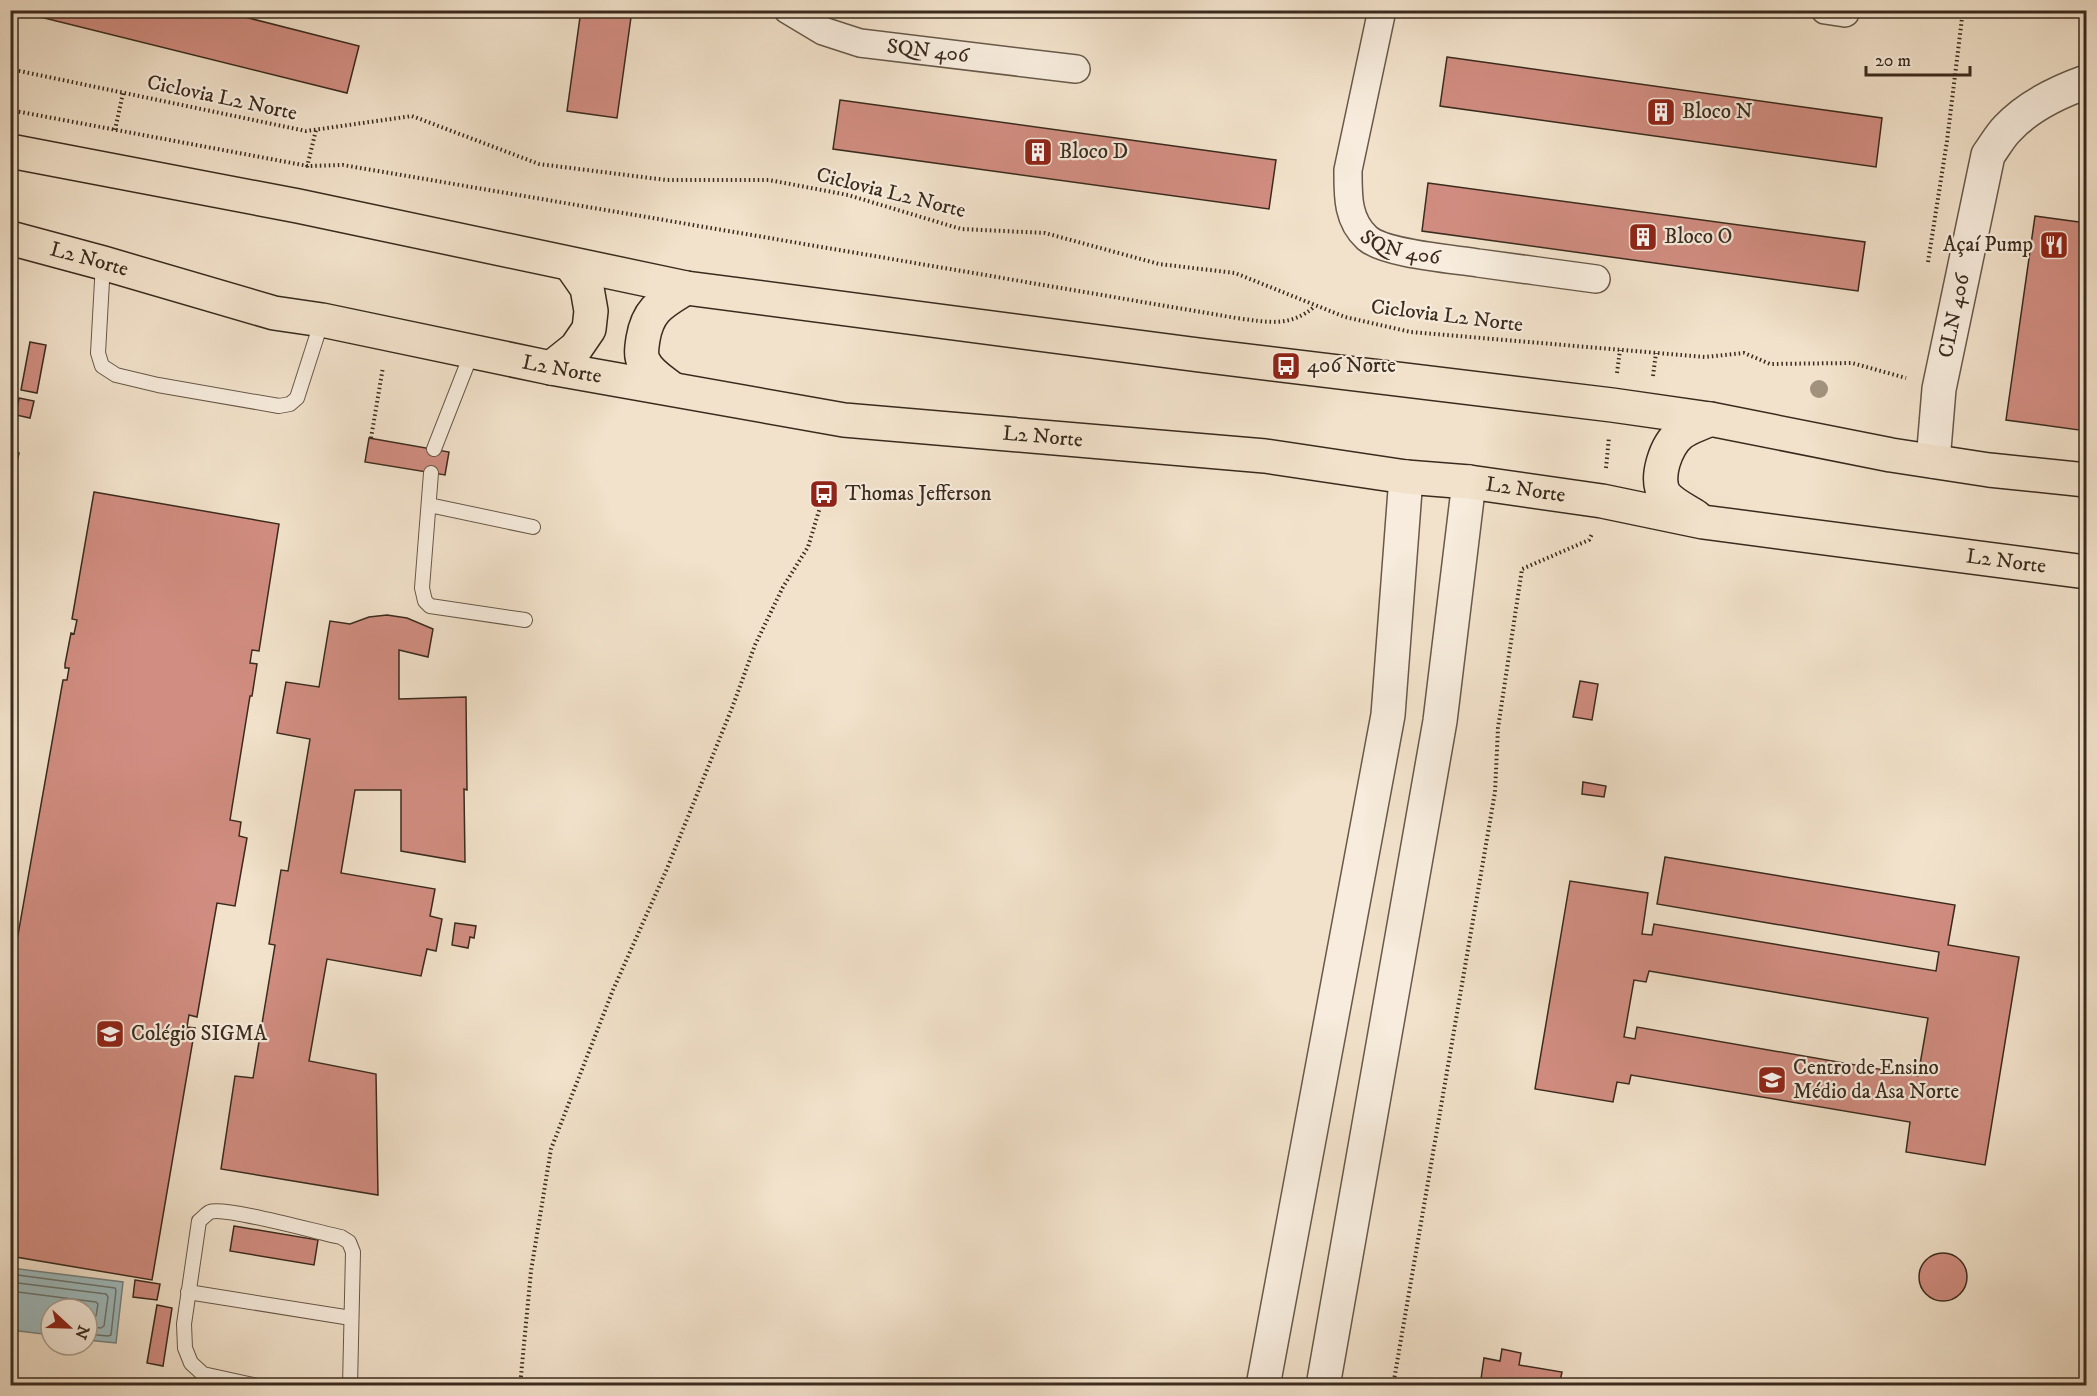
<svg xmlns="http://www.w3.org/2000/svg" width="2097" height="1396" viewBox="0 0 2097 1396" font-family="'IM FELL DW Pica',serif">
	<rect width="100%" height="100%" fill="#f2e2cb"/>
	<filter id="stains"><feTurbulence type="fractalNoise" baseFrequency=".00333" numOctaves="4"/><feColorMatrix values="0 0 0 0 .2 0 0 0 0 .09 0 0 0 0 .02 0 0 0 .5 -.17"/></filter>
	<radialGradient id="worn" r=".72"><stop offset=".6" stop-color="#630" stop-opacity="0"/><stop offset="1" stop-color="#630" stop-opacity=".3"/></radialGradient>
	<path fill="#9ebcbf" stroke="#76827f" stroke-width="1.5" d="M11,1268L123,1282L116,1343L87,1340V1309H51V1335L11,1330Z"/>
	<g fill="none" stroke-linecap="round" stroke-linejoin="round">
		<path stroke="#6c746e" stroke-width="1.5" d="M10,1274L115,1288L116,1290L111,1335L108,1336L87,1334
			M10,1282L106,1294L108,1297L104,1326L101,1328L87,1326
			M10,1291L96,1302L98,1304L96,1316L87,1317"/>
	</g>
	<path fill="#d18d81" stroke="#3a2b1e" stroke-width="1.5" fill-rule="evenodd" d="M12,10H217L359,46L347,93Z
		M581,10H632L617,118L567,111Z
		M2045,10H2086V16Z
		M1447,57L1882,118L1876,167L1440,106Z
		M840,100L1276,160L1269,209L833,149Z
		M1428,183L1865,242L1858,291L1422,231Z
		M2035,216L2086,223V431L2006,420Z
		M30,342L46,345L37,393L21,390Z
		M19,398L34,401L30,418L16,415Z
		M369,438L449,452L445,475L365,462Z
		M10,451L19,453L10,493Z
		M94,492L279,524L259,651L252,650L250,663L257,664L252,696H250L230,820L241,822L239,836L247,838L235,906L217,903L197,1017L189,1015L187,1027L195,1028L152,1280L10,1256V980L63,680H67L69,668H65V664L71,633L74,634L77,620L72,619Z
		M387,615L407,618L433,629L428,657L399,650V699L466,697L467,790L464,789L465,862L401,851V790H355L341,873L435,889L430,916L442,919L436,951L427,949L421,976L327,959L309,1061L376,1074L378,1195L221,1169L235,1076L253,1078L275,945L269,944L281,870L288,871L310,739L277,733L286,682L319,687L330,621L350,624L369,617Z
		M1580,681L1598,684L1592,720L1573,717Z
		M1583,782L1606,786L1604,797L1582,794Z
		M1665,857L1955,905L1948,945L2019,957L1985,1165L1906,1152L1910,1122L1631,1075L1629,1084L1617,1082L1613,1102L1535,1089L1570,881L1648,893L1642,934L1652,935L1654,924L1936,971L1939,952L1657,904ZM1649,971L1928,1018L1918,1076L1637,1027L1635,1039L1624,1037L1634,980L1646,982Z
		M455,923L476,926L474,938L470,937L468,948L452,945Z
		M234,1226L318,1240L314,1265L230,1251Z
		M1919 1277a24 24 0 1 1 48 0a24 24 0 1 1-48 0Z
		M135,1280L160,1284L157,1300L133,1297Z
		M157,1305L172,1308L163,1366L147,1363Z
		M1502,1349L1521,1353L1519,1365L1562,1372L1559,1386H1480L1484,1358L1500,1361Z"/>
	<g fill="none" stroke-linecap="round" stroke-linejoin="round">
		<g stroke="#685949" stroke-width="16">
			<path id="service" d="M103,263L98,353L102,366L116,375L158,385L279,406L290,404L297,398L322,320
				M434,449L472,352
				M431,473L422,588L425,601L430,606L525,620
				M429,505L533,527
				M188,1292L351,1318
				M258,1386L203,1374L191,1363L185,1348L184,1324L199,1221C202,1219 206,1214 210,1212C224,1206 320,1233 341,1237L349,1242L353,1252L350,1386"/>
		</g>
		<g stroke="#685949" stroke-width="30">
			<g id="minor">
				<path id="s1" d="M788,10L823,31L860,43L1076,69"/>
				<path id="s2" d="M1382,10L1348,170C1348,195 1347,220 1367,238C1385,254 1453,259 1478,263C1517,268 1557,274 1596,279"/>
				<path d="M1825,10L1845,13"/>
			</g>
		</g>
		<g stroke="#685949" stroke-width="36">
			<g id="tertiary">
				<path id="s3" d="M1933,461L1939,389L1988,155C1994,147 2000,136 2007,129C2028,106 2058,92 2086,82"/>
				<path d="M1263,1386L1388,715L1406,477"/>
				<path d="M1323,1386L1440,721L1469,482"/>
			</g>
		</g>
		<g stroke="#3a2b1e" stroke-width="36">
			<g id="primary">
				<path d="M10,151L298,206L686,288L1199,355L1612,405L1710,419L1891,455L1989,470L2086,480"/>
				<path id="s4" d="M10,238L103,263L274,313L322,320L551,368L844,420L1265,456L1406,477L1469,482L1602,501L1703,522L2086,572"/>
				<path d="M551,368L576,348L589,329L591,311L587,288L571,265"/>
				<path d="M671,388C661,380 649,373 644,362C640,356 642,346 643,339C648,309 662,303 686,288"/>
				<path d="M1696,517C1687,511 1672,504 1665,495C1654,479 1666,445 1680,434C1688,427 1701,424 1710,419"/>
			</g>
		</g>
		<path stroke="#3a2b1e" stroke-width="4" stroke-dasharray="1.5 3" stroke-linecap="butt" d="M10,69L306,131L412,116L539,164L666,180H769L848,195L961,229L1045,233L1159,264L1235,273L1345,317L1411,332L1705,357L1744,353L1770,364L1852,363L1906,378
			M10,110L308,166L343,165L1236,318C1267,322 1290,328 1315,306
			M115,130L123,93
			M307,167L316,130
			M1928,262L1947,141L1963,10
			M1617,373L1620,350
			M1653,376L1656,353
			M371,438L383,367
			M1606,468L1609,437
			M520,1386L531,1271L551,1149L613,990L666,871L732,708L755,645L783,587L808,547L824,494
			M1393,1386L1495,792L1498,728L1522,569L1589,540L1592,534"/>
		<use href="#service" stroke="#f7ecdd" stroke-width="14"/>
		<use href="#minor" stroke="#f7ecdd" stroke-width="27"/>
		<use href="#tertiary" stroke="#f7ecdd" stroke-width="33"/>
		<use href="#primary" stroke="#f2e2cb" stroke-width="33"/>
	</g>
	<circle fill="#a0927c" cx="1819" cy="389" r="9"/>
	<defs>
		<g id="building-square" transform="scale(1.5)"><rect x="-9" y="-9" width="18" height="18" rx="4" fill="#8f2418" stroke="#f7ecdd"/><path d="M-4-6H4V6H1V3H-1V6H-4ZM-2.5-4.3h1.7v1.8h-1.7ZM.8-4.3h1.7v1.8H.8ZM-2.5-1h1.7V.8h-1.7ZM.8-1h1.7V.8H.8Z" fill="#fff"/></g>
		<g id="restaurant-square" transform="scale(1.5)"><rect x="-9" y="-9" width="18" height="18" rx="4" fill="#8f2418" stroke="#f7ecdd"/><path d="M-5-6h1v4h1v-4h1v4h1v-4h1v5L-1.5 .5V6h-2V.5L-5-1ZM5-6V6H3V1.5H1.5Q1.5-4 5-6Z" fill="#fff"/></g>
		<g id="bus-square" transform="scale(1.5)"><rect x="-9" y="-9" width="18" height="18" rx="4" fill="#8f2418" stroke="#f7ecdd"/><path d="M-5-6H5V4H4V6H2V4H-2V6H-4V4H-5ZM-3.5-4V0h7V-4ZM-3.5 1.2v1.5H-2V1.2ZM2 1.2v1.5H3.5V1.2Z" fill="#fff"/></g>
		<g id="school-square" transform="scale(1.5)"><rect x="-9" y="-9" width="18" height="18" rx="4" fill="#8f2418" stroke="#f7ecdd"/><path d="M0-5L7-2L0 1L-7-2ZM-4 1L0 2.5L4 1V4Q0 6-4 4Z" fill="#fff"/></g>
	</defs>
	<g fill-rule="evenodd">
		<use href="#building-square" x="1661" y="112"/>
		<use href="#building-square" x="1038" y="152"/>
		<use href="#building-square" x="1643" y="237"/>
		<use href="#restaurant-square" x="2054" y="245"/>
		<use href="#bus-square" x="1286" y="366"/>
		<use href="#bus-square" x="824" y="494"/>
		<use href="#school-square" x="110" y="1034"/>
		<use href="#school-square" x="1772" y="1080"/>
	</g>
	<g text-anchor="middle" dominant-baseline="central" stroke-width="4.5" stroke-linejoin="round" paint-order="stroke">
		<g font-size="21" fill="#3a2b1e" stroke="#f7ecdd">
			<text stroke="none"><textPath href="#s1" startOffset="148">SQN 406</textPath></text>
			<text transform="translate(222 98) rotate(12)">Ciclovia L2 Norte</text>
			<text transform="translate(891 193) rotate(14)">Ciclovia L2 Norte</text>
			<text stroke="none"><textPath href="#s2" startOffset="272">SQN 406</textPath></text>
			<text stroke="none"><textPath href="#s4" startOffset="82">L2 Norte</textPath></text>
			<text transform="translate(1447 316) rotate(7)">Ciclovia L2 Norte</text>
			<text stroke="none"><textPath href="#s3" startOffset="147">CLN 406</textPath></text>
			<text stroke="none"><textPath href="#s4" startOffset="568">L2 Norte</textPath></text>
			<text stroke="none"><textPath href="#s4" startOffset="1054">L2 Norte</textPath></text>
			<text stroke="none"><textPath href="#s4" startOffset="1540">L2 Norte</textPath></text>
			<text stroke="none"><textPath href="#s4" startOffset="2026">L2 Norte</textPath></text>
		</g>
		<g font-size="21" fill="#3a2b1e" stroke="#f7ecdd" text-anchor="start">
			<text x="1682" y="112">Bloco N</text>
			<text x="1059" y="152">Bloco D</text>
			<text x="1664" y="237">Bloco O</text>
			<text x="2033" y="245" text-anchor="end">Açaí Pump</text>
			<text x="1307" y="366">406 Norte</text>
			<text x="845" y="494">Thomas Jefferson</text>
			<text x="131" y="1034">Colégio SIGMA</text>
			<text x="1793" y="1068">Centro de Ensino<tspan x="1793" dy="24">Médio da Asa Norte</tspan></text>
		</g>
	</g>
	<rect width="2097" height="1396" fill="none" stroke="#f2e2cb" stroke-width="36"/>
	<rect x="12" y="12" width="2073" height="1372" fill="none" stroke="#3a2b1e" stroke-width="3"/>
	<rect x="18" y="18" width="2061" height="1360" fill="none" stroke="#3a2b1e" stroke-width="1.5"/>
	<g transform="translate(69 1327) rotate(112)"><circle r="28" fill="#f7ecdd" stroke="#ab9f91" stroke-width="1.5"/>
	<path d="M0-4.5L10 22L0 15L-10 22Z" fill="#8f2418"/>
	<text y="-9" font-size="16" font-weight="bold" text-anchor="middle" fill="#3a2b1e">N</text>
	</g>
	<path d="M1866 66v9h104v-9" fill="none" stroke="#3a2b1e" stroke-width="3"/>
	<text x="1875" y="66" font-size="18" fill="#3a2b1e" stroke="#f7ecdd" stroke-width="4.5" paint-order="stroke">20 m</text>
	<rect width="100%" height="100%" filter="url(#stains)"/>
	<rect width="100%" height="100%" fill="url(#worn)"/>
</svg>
